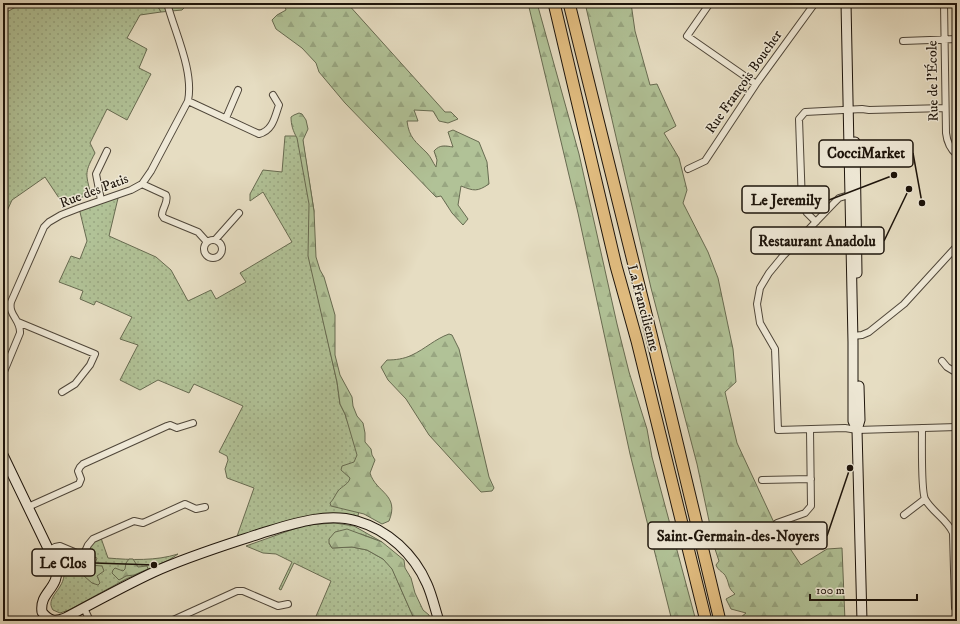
<svg xmlns="http://www.w3.org/2000/svg" width="960" height="624" viewBox="0 0 960 624" font-family="'IM FELL DW Pica',serif">
	<defs>
		<pattern id="grass-dots" width="8" height="8" patternUnits="userSpaceOnUse"><rect width="8" height="8" fill="#b1c297"/><path d="M2 2h.1M6 6h.1" fill="none" stroke="#98a681" stroke-width="1.8" stroke-linecap="round"/></pattern>
		<pattern id="forest-firs" width="22" height="20" patternUnits="userSpaceOnUse"><rect width="22" height="20" fill="#b1c297"/><path d="M5 1l3.5 6h-7zM16 11l3.5 6h-7z" fill="#98a681"/></pattern>
	</defs>
	<rect width="100%" height="100%" fill="#e6ddc2"/>
	<filter id="stains"><feTurbulence type="fractalNoise" baseFrequency=".005" numOctaves="4"/><feColorMatrix values="0 0 0 0 .2 0 0 0 0 .09 0 0 0 0 .02 0 0 0 .5 -.17"/></filter>
	<radialGradient id="worn" r=".72"><stop offset=".6" stop-color="#630" stop-opacity="0"/><stop offset="1" stop-color="#630" stop-opacity=".3"/></radialGradient>
	<path fill="url(#grass-dots)" stroke="#676b51" d="M23,3H156L161,12L140,15L127,38L147,49L139,68L151,74L127,120L107,109L90,143L95,153C85,172 85,173 91,194L63,204L45,177L12,200L3,220V14Z
		M285,136H302L314,211L309,256L337,382L340,404L345,414L366,474L357,521L334,518L235,542L254,488L227,478L225,469L228,460L227,456L219,452L243,406L194,384L189,393L158,380L140,390L120,380L138,345L120,339L132,317L96,301L94,305L80,299L83,291L59,282L71,256L80,259L87,241L79,208L119,194L109,236L156,257L171,270L188,301L211,290L216,299L246,282L240,273L292,242L263,192L250,201V194L263,170L282,172Z
		M335,523L354,526L382,542L361,534L329,543L332,548L352,547L367,550L383,559L392,568L415,621H314L331,581L294,563L281,590L279,589L292,562L276,554L263,553L246,546L305,525Z
		M101,538L108,558C131,560 156,561 178,554L169,560L126,579L69,610L60,613L53,610C45,598 62,591 64,576C64,568 60,562 59,554L64,551L78,558L95,564L97,558L92,556L89,547L92,543Z"/>
	<path fill="url(#forest-firs)" stroke="#676b51" d="M156,3H189L182,10L161,12Z
		M284,3H347L445,112H451L458,119L448,123L439,121L433,111L414,110L418,121H407C409,138 416,142 427,153C431,157 433,163 436,167L437,160L434,151C440,144 446,146 453,147L448,132L453,130L479,142L487,162L489,184C477,192 474,191 461,186L458,205L468,219L463,225L452,213L441,196L436,197L345,103L319,72L316,63L302,48L276,29L272,20L277,15L286,10Z
		M528,3H537L579,154L617,324L629,372L647,429L652,457L696,621H672L630,454L578,213Z
		M585,3H631L635,31L650,85L657,84L676,126L664,133L679,158L687,190L683,203L708,252L718,278L733,349L736,382L725,392L737,443L777,529L801,565L827,549L842,548L845,621H736L746,613L731,609L726,599L735,594C727,587 730,585 726,577C724,572 718,571 716,565L719,561L715,549L697,464L651,288Z
		M299,113L302,114L306,120L308,129L303,140L314,211L316,257L320,270L324,277L335,315V355L340,375L352,397L353,406L357,416L363,423L365,433V442L371,449L372,455L375,460L370,473C376,493 400,494 389,521L382,524L364,514L331,506L330,503C334,499 335,495 338,491C342,486 349,484 350,478L341,470L342,466L354,462L357,455L345,414L340,404L337,382L308,256L309,204L297,138C293,131 291,125 291,117L294,115Z
		M449,334L452,335L459,349L489,477L494,488L492,491L481,492L429,435L406,399L388,380L381,367L387,360C395,360 404,359 412,355C425,349 435,339 449,334Z
		M347,529L382,542L404,560L405,568L411,578L415,593L423,610L429,615L431,621H415L392,569L383,559L367,550L352,547L332,548L329,543V539L335,532Z
		M129,559H133L138,567L147,566L148,569L134,575L126,576L119,580L112,573L113,570L115,568L123,571L125,569L126,563Z
		M90,565L102,566L104,571L97,576L100,583L98,585L92,583L84,576L85,568Z"/>
	<g fill="none" stroke-linecap="round" stroke-linejoin="round">
		<g stroke="#4f4639" stroke-width="8">
			<path id="street" d="M710,3L687,36L756,84
				M944,3L946,133C947,142 950,149 957,155
				M903,41L957,39
				M188,101L259,134C273,131 275,116 279,105L273,95
				M226,118L238,90
				M688,169L705,161L756,84L815,3
				M142,184L166,195C169,202 162,208 162,215L164,218L198,232L207,242
				M849,195L839,198L834,203L783,256L769,273L760,288L757,304L760,323L775,349L778,430L845,428L857,430L957,427
				M101,200L96,174L107,151
				M816,222L807,213L802,204L799,119L805,112L862,109L869,110L945,108
				M215,240L239,213
				M204 249a9 9 0 1 1 18 0a9 9 0 1 1-18 0Z
				M18,322L95,354L90,365L75,384L62,392
				M853,336L862,335L869,332L904,304L957,246
				M942,361L947,367L957,373
				M3,374L20,333C21,320 8,315 11,302L44,227L49,222L61,215L79,208L131,190L142,184L151,171L188,101C194,71 175,33 167,3
				M922,428C922,441 921,490 925,499C932,512 947,519 953,533L955,608L957,610
				M762,480L811,479
				M28,507L79,484L81,479L78,471L80,467L83,464L167,426L170,425L177,428L193,423
				M904,515L925,499
				M777,523L805,513L811,506L810,430
				M49,550L55,547L60,546L91,559
				M83,556L88,545L93,539L134,521L143,523L185,504L196,509L205,507
				M84,608L90,621
				M171,621L237,591H243L278,606L288,604"/>
		</g>
		<g stroke="#1d140b" stroke-width="11">
			<path id="secondary" d="M846,3L853,342V421L857,430L862,621
				M855,142L857,273
				M857,430L860,420L859,386
				M3,455L56,565C61,589 39,591 42,612C49,621 55,622 65,618C95,602 124,586 154,572C189,556 226,545 262,533C292,524 326,512 357,521C388,530 414,554 427,584C432,595 435,609 439,621"/>
		</g>
		<g stroke="#1d140b" stroke-width="13">
			<path id="highway" d="M554,3L616,266L637,341L706,621
				M569,3L652,338L720,621"/>
		</g>
		<use href="#street" stroke="#efe9d7" stroke-width="6"/>
		<use href="#secondary" stroke="#efe9d7" stroke-width="9"/>
		<use href="#highway" stroke="#e3be81" stroke-width="11"/>
	</g>
	<g text-anchor="middle" dominant-baseline="central" stroke-width="3" stroke-linejoin="round" paint-order="stroke">
		<g font-size="14" fill="#1d140b" stroke="#efe9d7">
			<text transform="translate(933 81) rotate(-91)">Rue de l'École</text>
			<text transform="translate(744 82) rotate(-55)">Rue François Boucher</text>
			<text transform="translate(94 191) rotate(-21)">Rue des Patis</text>
			<text transform="translate(643 308) rotate(75)">La Francilienne</text>
		</g>
	</g>
	<path fill="none" stroke="#1d140b" stroke-width="1.5" d="M922 203L913 153M894 175L829 200M909 189L884 241M850 468L827 536M154 565L95 563"/>
	<g fill="#1d140b" stroke="#efe9d7" stroke-width="1.5">
		<circle cx="922" cy="203" r="4"/>
		<circle cx="894" cy="175" r="4"/>
		<circle cx="909" cy="189" r="4"/>
		<circle cx="850" cy="468" r="4"/>
		<circle cx="154" cy="565" r="4"/>
	</g>
	<g fill="#efe9d7" stroke="#1d140b" stroke-width="1.5">
		<rect x="819" y="140" width="94" height="27" rx="4"/>
		<rect x="742" y="186" width="87" height="27" rx="4"/>
		<rect x="751" y="227" width="133" height="27" rx="4"/>
		<rect x="648" y="522" width="179" height="27" rx="4"/>
		<rect x="32" y="549" width="63" height="27" rx="4"/>
	</g>
	<g font-size="15" text-anchor="middle" font-weight="bold" fill="#1d140b">
		<text x="866" y="158">CocciMarket</text>
		<text x="786" y="205">Le Jeremily</text>
		<text x="817" y="246">Restaurant Anadolu</text>
		<text x="738" y="541">Saint-Germain-des-Noyers</text>
		<text x="63" y="568">Le Clos</text>
	</g>
	<rect width="960" height="624" fill="none" stroke="#e6ddc2" stroke-width="16"/>
	<rect x="4" y="4" width="952" height="616" fill="none" stroke="#1d140b" stroke-width="2"/>
	<rect x="8" y="8" width="944" height="608" fill="none" stroke="#1d140b"/>
	<path d="M810 594v6h107v-6" fill="none" stroke="#1d140b" stroke-width="2"/>
	<text x="816" y="594" font-size="12" fill="#1d140b" stroke="#efe9d7" stroke-width="3" paint-order="stroke">100 m</text>
	<rect width="100%" height="100%" filter="url(#stains)"/>
	<rect width="100%" height="100%" fill="url(#worn)"/>
</svg>
